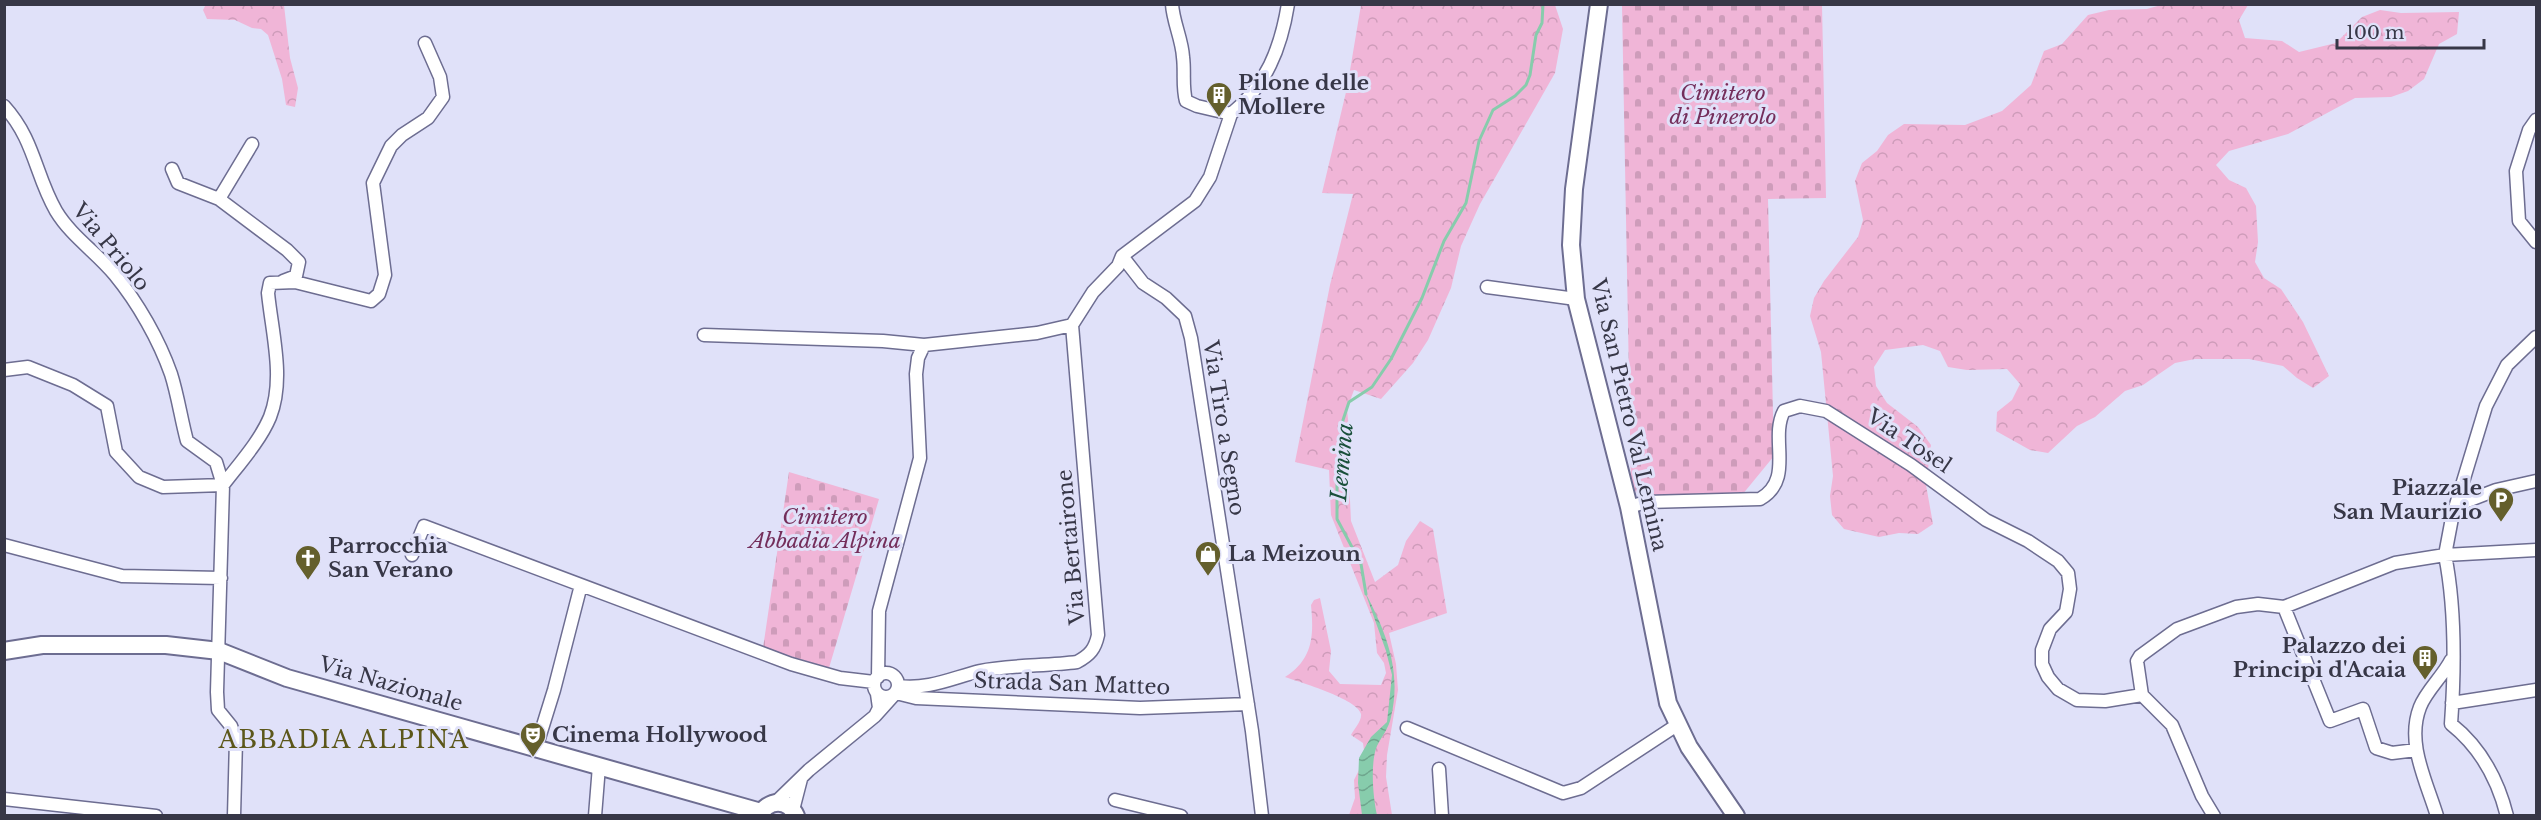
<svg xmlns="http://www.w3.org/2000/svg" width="2541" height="820" viewBox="0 0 2541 820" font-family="'Libre Baskerville',serif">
	<defs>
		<pattern id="forest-crowns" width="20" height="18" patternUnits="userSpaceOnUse" patternTransform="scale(1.5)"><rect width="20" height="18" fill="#f0b5d7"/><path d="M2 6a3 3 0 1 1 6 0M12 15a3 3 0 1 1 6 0" fill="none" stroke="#ce9cba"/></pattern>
		<pattern id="cemetery-stones" width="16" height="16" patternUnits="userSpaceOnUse" patternTransform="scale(1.5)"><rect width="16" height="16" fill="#f0b5d7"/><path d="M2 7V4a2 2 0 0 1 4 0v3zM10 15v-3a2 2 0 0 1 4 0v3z" fill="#ce9cba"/></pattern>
		<pattern id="water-waves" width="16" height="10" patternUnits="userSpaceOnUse" patternTransform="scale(1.5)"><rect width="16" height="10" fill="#87ccac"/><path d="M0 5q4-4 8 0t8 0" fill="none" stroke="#6fa68e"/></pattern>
	</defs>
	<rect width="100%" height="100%" fill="#e0e1f9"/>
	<path fill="url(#forest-crowns)" d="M206,4L284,5L290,58L298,88L295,107L286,105L282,79L268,35L261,29L252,28L235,20L207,19L203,10Z
		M1361,5H1555L1563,29L1555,73L1480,204L1461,246L1451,288L1428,340L1413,363L1381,399L1354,390L1347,409L1350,439L1348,458L1351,521L1375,582L1398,565L1406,541L1420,521L1433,529L1447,613L1389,633L1396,664L1398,690L1387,755L1386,777L1392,815H1349L1355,798L1354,780L1365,758L1363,743L1351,735C1354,729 1362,721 1361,714C1358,699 1299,682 1285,677C1313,659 1314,636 1311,605L1314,600L1320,598L1331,651L1329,671L1340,684L1381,685L1386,673L1384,663L1377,653L1374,623L1331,515L1329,470L1295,462L1330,285L1353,194L1322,193L1347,88Z
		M2161,5H2248L2239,20L2245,38L2282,41L2299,52L2336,43L2362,17L2380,10L2401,13L2459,12L2457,34L2439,44L2424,79L2408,91L2391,97L2355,98L2288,134L2229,151L2216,165L2229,180L2246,188L2256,206L2258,242L2255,262L2264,278L2281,289L2303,322L2329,376L2313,388L2297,378L2283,366L2249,359H2195L2175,363L2143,385L2125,391L2095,417L2077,426L2048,453L2030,450L1996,431L1997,412L2012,400L2020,384L2007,369L1967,370L1948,367L1940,351L1923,345L1885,350L1874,367L1876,386L1887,403L1918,427L1931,445L1926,485L1933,524L1918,534L1899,533L1879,537L1844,529L1832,515L1830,496L1833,476L1821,352L1810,316L1814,298L1824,281L1858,237L1863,220L1855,181L1862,163L1877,151L1888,135L1904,124L1965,125L2002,111L2031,85L2044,51L2062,44L2088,15L2109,10L2147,9Z"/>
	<path fill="url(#cemetery-stones)" d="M1622,5H1822L1826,198L1768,199L1774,456L1742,495L1639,496L1631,485Z
		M789,472L879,499L829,668L763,648Z"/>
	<path fill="url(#water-waves)" d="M1365,592C1386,632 1402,671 1391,717C1389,728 1382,736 1377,746C1370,762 1373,799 1377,815H1362L1358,783L1359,758L1371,737L1387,722L1392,675L1386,651Z"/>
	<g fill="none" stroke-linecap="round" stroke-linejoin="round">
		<path stroke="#87ccac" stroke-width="3" d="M1366,594L1361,564L1337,519V474L1343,420L1349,402L1372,387L1391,359L1422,298L1444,241L1466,203L1479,141L1493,110L1515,96L1526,85L1530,75L1536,35L1542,23L1543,4"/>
		<g stroke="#6d6d91" stroke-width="15">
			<path id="street" d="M1172,4C1173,22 1182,39 1183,57C1185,72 1182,86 1186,101L1197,106L1231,114
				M4,106C35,140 35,175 56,211C71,236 97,253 115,275C138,303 159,340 171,374C178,396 181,419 187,441L216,462L223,485L217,692L218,710L231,726L236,740L234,816
				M1231,114L1210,177L1195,201L1122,256L1143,283L1166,298L1185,316L1191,338L1252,731L1262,816
				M1231,114C1266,86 1281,48 1288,4
				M2536,120L2529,130L2516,171L2519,221L2536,242
				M252,144L219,199L287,250L299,262L296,276L283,281
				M172,169L178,183L219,199
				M1487,287L1576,299
				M704,335L883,341L924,345
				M4,370L28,367L73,385L107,406L116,452L139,477L163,487L223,485C239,464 260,441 270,417C285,379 272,333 268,293L270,283L295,282L371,301L379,294L385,275L373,183L391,146L402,135L428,118L443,97L440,77L425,43
				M2457,505L2496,490L2536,481
				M1629,507L1646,502L1760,499C1795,479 1769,439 1784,411L1800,406L1826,411L1911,465L1986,520L2028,541L2058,561L2068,573L2070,589L2066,612L2050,629L2042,650V664L2048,677L2058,689L2077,700L2105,701L2142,695L2137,661L2140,656L2177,629L2236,607L2258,604L2284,607L2395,563L2445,555L2452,518L2486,406L2507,365L2536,337
				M4,545L122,576L221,578
				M412,555L424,526L791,664L840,678L874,682
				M2284,607L2330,721L2363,709L2376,748L2392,753L2416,750
				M874 685a12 12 0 1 1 24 0a12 12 0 1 1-24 0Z
				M878,677L879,611L920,458L916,374L918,358L924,345L1037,333L1072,325
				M898,686C928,690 952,678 980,671C1008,665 1048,666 1077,662C1090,655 1095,649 1098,635L1072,325L1093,292L1118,266L1122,256
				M896,693L916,698L1140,708L1248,704
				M877,694L879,708L875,716L893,696
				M2142,695L2172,725L2202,796L2214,816
				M2452,703L2536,690
				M1407,728L1563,793L1581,788L1677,725
				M536,748L554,690L581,585
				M1439,769L1442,816
				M4,799L156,816
				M1115,800L1181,816
				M776,802L809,770L875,716
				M793,810L801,779
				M595,816L599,766
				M2437,816C2426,780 2406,743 2420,707C2426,691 2443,676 2451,660
				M2507,816C2498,780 2480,747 2451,724C2455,668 2456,610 2445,555L2536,550"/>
		</g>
		<g stroke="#6d6d91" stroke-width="20">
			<path id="secondary" d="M1599,4L1574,189L1571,245L1576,299L1629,507L1668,703L1689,747L1736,816
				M4,651L42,645H166L219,651L287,678L761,812
				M759,816C768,799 788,798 796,816"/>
		</g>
		<use href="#street" stroke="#fff" stroke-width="12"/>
		<use href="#secondary" stroke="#fff" stroke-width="16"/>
	</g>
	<defs>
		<g id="building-pin" transform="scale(1.35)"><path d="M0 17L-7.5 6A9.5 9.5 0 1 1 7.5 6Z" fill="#645f2c" stroke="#e0e1f9"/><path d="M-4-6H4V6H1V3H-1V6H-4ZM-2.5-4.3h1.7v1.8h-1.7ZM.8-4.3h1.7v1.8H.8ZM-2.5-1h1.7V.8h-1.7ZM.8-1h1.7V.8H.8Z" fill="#fff"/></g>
		<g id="parking-pin" transform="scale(1.35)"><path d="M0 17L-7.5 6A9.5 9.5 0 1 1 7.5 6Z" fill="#645f2c" stroke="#e0e1f9"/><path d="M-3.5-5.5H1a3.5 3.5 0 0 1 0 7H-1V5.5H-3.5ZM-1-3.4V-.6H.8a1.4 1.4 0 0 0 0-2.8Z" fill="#fff"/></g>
		<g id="shop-pin" transform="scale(1.35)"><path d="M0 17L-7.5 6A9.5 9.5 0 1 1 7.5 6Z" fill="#645f2c" stroke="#e0e1f9"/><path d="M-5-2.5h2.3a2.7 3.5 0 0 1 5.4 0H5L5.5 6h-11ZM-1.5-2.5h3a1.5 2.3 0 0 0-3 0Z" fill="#fff"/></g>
		<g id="church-pin" transform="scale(1.35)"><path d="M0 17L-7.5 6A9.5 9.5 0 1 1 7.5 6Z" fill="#645f2c" stroke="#e0e1f9"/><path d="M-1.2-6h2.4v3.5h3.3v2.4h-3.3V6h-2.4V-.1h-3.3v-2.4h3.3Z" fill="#fff"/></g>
		<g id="theatre-pin" transform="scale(1.35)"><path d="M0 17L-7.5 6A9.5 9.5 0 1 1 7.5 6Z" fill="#645f2c" stroke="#e0e1f9"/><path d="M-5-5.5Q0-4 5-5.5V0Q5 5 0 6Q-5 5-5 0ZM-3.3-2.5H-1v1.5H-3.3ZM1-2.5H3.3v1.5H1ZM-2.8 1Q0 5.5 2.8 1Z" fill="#fff"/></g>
	</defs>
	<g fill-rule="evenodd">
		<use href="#building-pin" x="1219" y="95"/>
		<use href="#parking-pin" x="2501" y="500"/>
		<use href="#shop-pin" x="1208" y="554"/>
		<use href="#church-pin" x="308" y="558"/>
		<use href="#building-pin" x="2425" y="658"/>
		<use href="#theatre-pin" x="533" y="735"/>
	</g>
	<g text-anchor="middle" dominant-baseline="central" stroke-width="6" stroke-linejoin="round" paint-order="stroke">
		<g font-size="21" font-weight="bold" fill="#373747" stroke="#e0e1f9" text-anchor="start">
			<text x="1238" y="83">Pilone delle<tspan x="1238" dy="24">Mollere</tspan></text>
			<text x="2482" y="488" text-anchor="end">Piazzale<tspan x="2482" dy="24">San Maurizio</tspan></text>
			<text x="328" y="546">Parrocchia<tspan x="328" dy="24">San Verano</tspan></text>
			<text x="1228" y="554">La Meizoun</text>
			<text x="2406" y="646" text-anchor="end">Palazzo dei<tspan x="2406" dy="24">Principi d'Acaia</tspan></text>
			<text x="552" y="735">Cinema Hollywood</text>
		</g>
		<g font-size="21" font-style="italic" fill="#742e5b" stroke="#e0e1f9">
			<text x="1723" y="93">Cimitero<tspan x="1723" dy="24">di Pinerolo</tspan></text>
			<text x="825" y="517">Cimitero<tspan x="825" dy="24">Abbadia Alpina</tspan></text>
		</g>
		<g font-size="21" fill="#373747" stroke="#e0e1f9">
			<text transform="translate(111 247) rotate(50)">Via Priolo</text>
			<text transform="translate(1629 415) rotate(77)">Via San Pietro Val Lemina</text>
			<text transform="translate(1224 428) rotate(81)">Via Tiro a Segno</text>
			<text transform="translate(1909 441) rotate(34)">Via Tosel</text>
			<text transform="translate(1071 547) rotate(-95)">Via Bertairone</text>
			<text transform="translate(391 684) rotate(16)">Via Nazionale</text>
			<text transform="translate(1072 684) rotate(2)">Strada San Matteo</text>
		</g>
		<g font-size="22" font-style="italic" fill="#1a503b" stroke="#e0e1f9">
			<text transform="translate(1342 462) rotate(-85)">Lemina</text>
		</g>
		<g font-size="24" letter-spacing="1.5" fill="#5c571a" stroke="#e0e1f9">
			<text x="344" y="739">ABBADIA ALPINA</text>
		</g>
	</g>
	<rect width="2541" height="820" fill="none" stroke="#373747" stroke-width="12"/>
	<path d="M2337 39v9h147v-9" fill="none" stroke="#373747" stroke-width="3"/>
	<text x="2346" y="39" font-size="18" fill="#373747" stroke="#e0e1f9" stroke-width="4.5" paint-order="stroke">100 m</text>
</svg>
